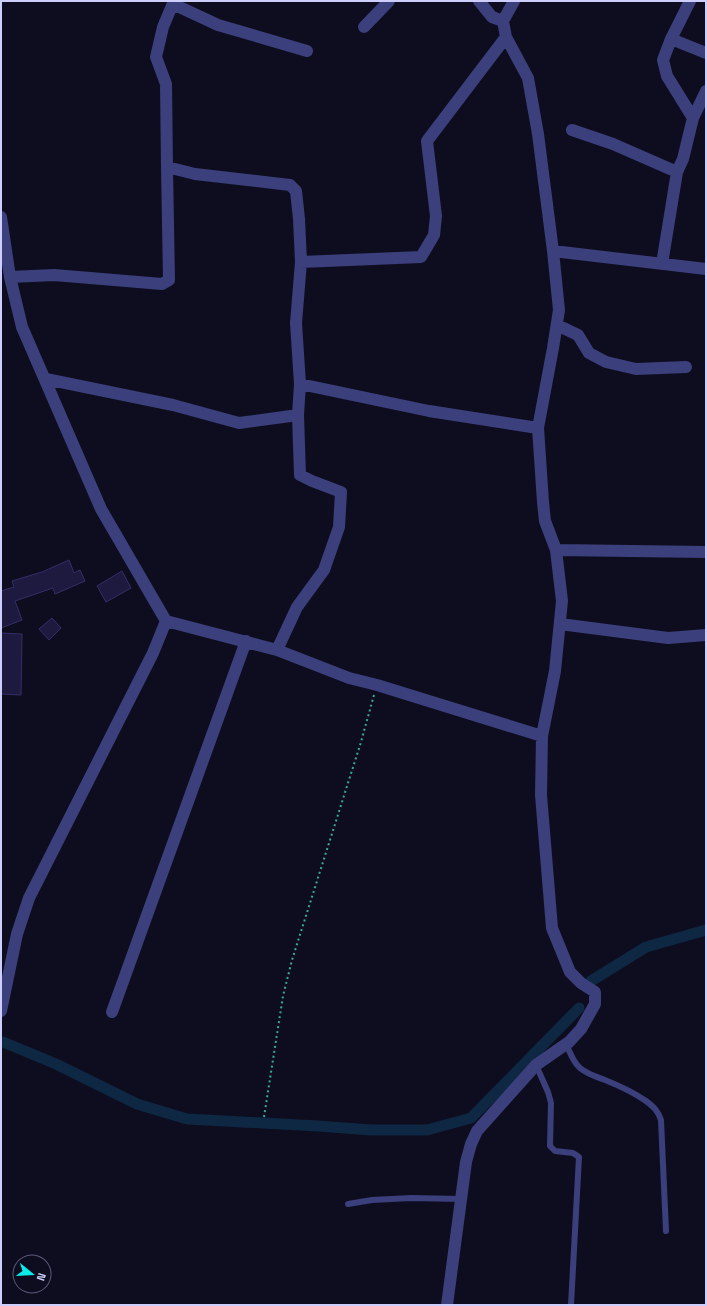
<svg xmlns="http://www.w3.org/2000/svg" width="707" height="1306" viewBox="0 0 707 1306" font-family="'Space Grotesk',sans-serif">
	<rect width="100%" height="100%" fill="#0e0d1f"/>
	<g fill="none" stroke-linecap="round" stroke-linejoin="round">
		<path stroke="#0e2742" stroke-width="11" d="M591,981L646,947L706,930
			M3,1042L56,1064L137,1104L187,1119L318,1126L371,1130H427L471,1118L579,1008"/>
	</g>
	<path fill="#1e1a3f" stroke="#332e6a" d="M69,560L74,573L80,570L85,581L55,594L53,588L15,601L22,620L1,628V591L14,587L12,581L42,572Z
		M122,571L131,588L106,602L97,586Z
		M52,618L61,628L49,640L39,629Z
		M1,633L22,634L21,695L1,694Z"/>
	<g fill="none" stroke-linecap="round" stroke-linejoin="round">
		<path stroke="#33ab97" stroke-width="2" stroke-dasharray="2 3" stroke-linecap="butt" d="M264,1117L283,996L292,960L361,742L374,695"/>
		<path stroke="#3b3f7c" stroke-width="6" d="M566,1044C570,1052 573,1062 580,1068C587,1074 597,1077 605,1080C620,1086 633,1092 646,1101C654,1107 658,1111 661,1120L666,1231
			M536,1065L548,1092L551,1103L550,1146L555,1151L573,1153L579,1157L571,1305
			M348,1204L372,1200L411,1198L461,1199"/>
		<path stroke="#3b3f7c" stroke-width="12" d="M479,1L492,17L503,21
			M173,4L218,25L307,51
			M364,27L389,1
			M671,39L706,53
			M693,118L706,91
			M572,130L613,144L677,172L683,159L693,118L667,76L663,60L671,39L690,1
			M167,167L195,174L290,185L296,191L299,219L301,262L296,323L300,384L298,415L300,475L312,481L341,492L339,527L324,570L297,607L277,650
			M1,217L10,277L22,327L101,509L166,621L277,650L349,678L377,685L542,736
			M553,251L706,269
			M301,262L421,257L434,235L436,216L427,141L506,37
			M662,264L677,172
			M10,277L54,275L162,284L169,280L167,167L166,84L156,57L163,27L174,1
			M557,325L578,335L589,353L606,362L636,369L686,367
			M46,379L173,405L239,423L298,415
			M300,384L429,411L538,428
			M556,550L706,552
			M560,624L668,638L706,635
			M1,1011L17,934L29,898L153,653L166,621
			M112,1012L246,641
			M447,1305L466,1162L471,1144L477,1131L536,1065L569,1042L581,1029L595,1004V992L581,983L570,972L552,928L541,795L542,736L555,671L562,601L556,550L545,521L543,502L538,428L553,348L559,310L553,251L538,134L528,78L506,37L503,21L514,1"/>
	</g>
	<rect width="707" height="1306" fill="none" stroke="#cecefd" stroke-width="4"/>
	<g transform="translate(32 1274) rotate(108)"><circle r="19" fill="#0e0d1f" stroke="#5b5a78"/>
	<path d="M0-3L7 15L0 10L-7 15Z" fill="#0bebe9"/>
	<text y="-6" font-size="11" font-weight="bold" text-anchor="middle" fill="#cecefd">N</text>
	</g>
</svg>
